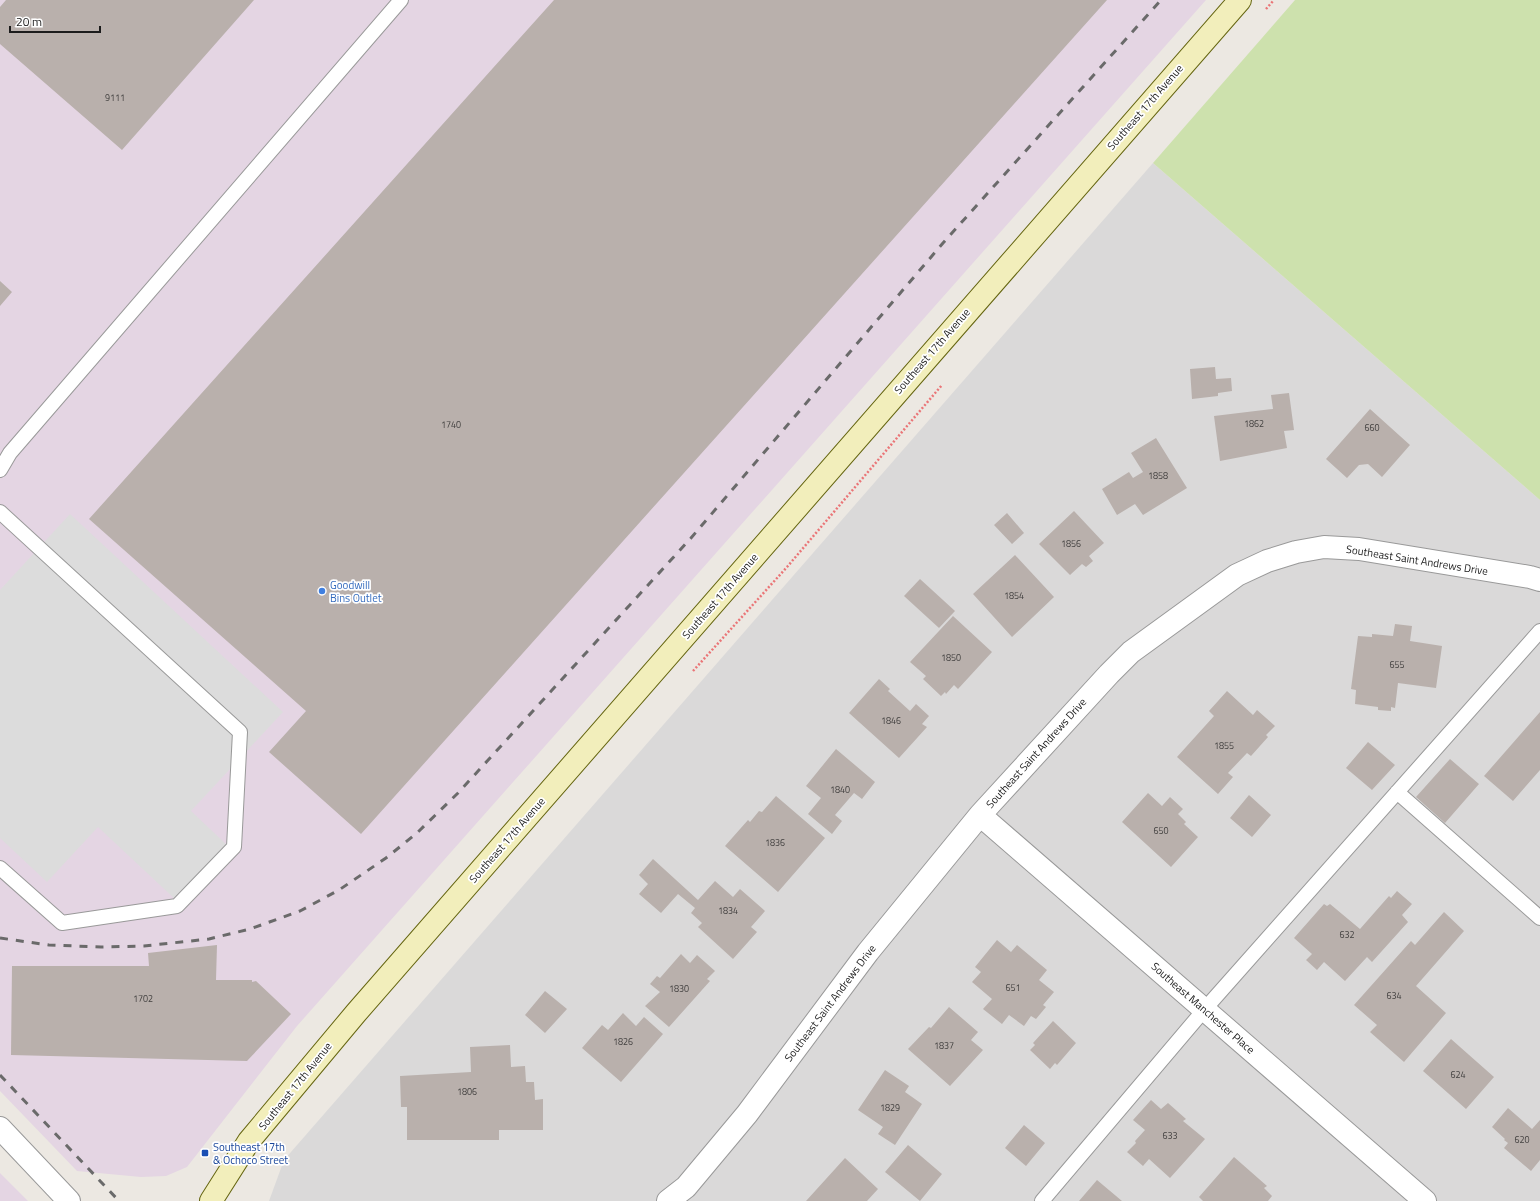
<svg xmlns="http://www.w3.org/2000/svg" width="1540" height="1201" viewBox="0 0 1540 1201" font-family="'Titillium Web',sans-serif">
	<rect width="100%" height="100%" fill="#ece8e2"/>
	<path fill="#dad9d9" d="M1153,163L1540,500V1201H269L284,1160Z"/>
	<path fill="#e4d5e3" d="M0,0H1206L297,1026L187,1167L166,1176L141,1177L77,1171L0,1091Z
		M0,1172V1173L28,1201H0Z"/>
	<path fill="#cde1ad" d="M1295,0H1540V500L1153,163Z"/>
	<path fill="#dcdcdc" d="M70,514L283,712L191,811L228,846L177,901L98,827L47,882L0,838V590Z"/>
	<path fill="#b9b0ac" d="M6,0H254L122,150L0,44V7Z
		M554,0H1107L361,834L269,752L306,711L89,519Z
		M0,281L12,292L0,306Z
		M1215,367L1216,379L1231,378L1232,391L1218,393V396L1192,399L1190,369Z
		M1289,393L1294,430L1284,431L1287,448L1220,461L1214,416L1273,409L1271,395Z
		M1370,409L1410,445L1382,477L1368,464L1359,465L1347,478L1326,459Z
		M1156,438L1187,488L1143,515L1135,504L1117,515L1102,489L1129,472L1133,478L1143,472L1131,453Z
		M1074,511L1104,543L1089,556L1093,561L1086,567L1082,564L1070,575L1039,544Z
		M1007,513L1024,533L1012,544L994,525Z
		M1015,555L1054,597L1012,637L973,594Z
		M920,579L955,611L939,628L904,596Z
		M953,616L992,652L958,689L954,685L946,694L945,692L941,696L923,679L926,676L910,662Z
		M1395,624L1412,626L1410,641L1442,646L1436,688L1398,683L1395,708L1391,707V711L1378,710V707L1355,704L1356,690L1351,689L1358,636L1372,637V634L1393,636Z
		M879,679L890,689L888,691L910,711L916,704L929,716L922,724L927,727L899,758L849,713Z
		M1227,691L1253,715L1257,710L1275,726L1266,735L1268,737L1251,756L1247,753L1228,773L1233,777L1218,794L1177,757L1214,716L1209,711Z
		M1540,712V770L1513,801L1484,776Z
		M1368,742L1395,765L1372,790L1346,768Z
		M836,749L875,782L862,799L854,793L835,815L842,821L832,834L808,814L821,798L806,786Z
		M1450,759L1479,784L1445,823L1416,797Z
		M1148,793L1162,806L1170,797L1183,809L1178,814L1186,822L1184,824L1198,837L1171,867L1122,822Z
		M1249,795L1271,815L1252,837L1230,818Z
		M776,796L825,838L778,892L725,846L748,820L750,822L759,811L762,812Z
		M653,859L698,900L715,881L733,897L740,889L765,911L751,927L757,932L733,959L698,927L702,923L691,913L695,908L678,894L661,913L639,894L648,884L639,875Z
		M1397,891L1412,904L1402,915L1408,922L1372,962L1367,957L1345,981L1324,962L1317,970L1306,960L1312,954L1294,938L1324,904L1327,906L1330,904L1360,929L1389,896L1391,898Z
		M1444,912L1464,931L1416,986L1446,1013L1404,1062L1370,1032L1377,1025L1354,1005L1411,941L1415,945Z
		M997,940L1011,952L1017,945L1047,970L1039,980L1054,992L1043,1005L1046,1007L1036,1019L1031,1016L1024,1026L1009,1015L1002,1024L983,1009L992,999L972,982L981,972L975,967Z
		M217,945L216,980H252V982L256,981L291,1014L247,1061L11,1055L12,966H149L148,953Z
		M681,954L690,963L697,955L715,971L707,979L710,981L669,1027L645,1006L660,992L650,984L657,976L660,978Z
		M545,991L567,1009L545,1033L525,1015Z
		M949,1007L978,1032L971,1040L983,1050L950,1086L908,1049L929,1027L931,1028Z
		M623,1013L636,1026L644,1017L663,1034L621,1082L582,1048L602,1025L608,1030Z
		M1053,1021L1076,1043L1057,1065L1055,1063L1050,1069L1030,1050L1035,1045L1033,1043Z
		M1451,1039L1494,1077L1466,1109L1423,1071Z
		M510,1045L511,1067L525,1066L526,1082H534L535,1100L543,1099V1130H499V1140H407V1107H401L400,1076L471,1072L470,1047Z
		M885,1070L909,1086L905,1092L922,1104L895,1145L878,1134L883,1127L858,1110Z
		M1151,1100L1161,1109L1168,1103L1186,1119L1183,1121L1205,1139L1170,1178L1149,1159L1143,1166L1127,1152L1136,1143L1135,1141L1145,1130L1133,1120Z
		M1508,1108L1532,1129L1540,1120V1160L1531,1171L1504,1148L1508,1143L1504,1140L1505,1139L1492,1127Z
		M1024,1125L1045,1143L1026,1166L1005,1148Z
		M908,1145L942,1174L920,1201L885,1172Z
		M1234,1157L1267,1186L1264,1188L1272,1196L1268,1201H1203L1199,1197Z
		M845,1158L878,1189L867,1201H806Z
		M1097,1180L1122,1201H1079Z"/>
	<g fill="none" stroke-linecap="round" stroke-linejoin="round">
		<g stroke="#999" stroke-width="16">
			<path id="service" d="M0,470L10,453L401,0
				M0,512L240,732L234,847L177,906L62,923L0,868
				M1397,792L1540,918
				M1042,1201L1204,1010L1540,631"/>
		</g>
		<g stroke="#999" stroke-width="24">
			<path id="minor" d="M980,815L1425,1201
				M0,1128L69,1201
				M668,1201L686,1187L747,1114L868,952L980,815L1109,674L1131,652L1237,575L1267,561L1296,552L1324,547L1359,549L1530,577L1540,580"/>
		</g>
		<g stroke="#656510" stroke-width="24">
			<path id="secondary" d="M211,1201L249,1141L356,1013L1240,0"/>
		</g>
		<path stroke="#ea7577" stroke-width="2.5" stroke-dasharray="2 2" stroke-linecap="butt" d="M1266,9L1274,0
			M693,671L787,567L942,385"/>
		<use href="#service" stroke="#fff" stroke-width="14"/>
		<use href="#minor" stroke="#fff" stroke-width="22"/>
		<use href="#secondary" stroke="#f2eebb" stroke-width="22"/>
		<path stroke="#6a6a6a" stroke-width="3" stroke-dasharray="8 8" stroke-linecap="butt" d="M0,938L49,945L101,947L144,946L209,939L250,929L300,911L339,890L386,858L417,833L458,793L691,538L943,243L1161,0
			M0,1075L119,1201"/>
	</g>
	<circle fill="#3f7fe0" stroke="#fff" stroke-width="1.5" cx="322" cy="591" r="4"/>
	<rect fill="#1a4fb4" stroke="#fff" stroke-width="1.5" x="201" y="1149" width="8" height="8" rx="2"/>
	<g text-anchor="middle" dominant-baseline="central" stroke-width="3.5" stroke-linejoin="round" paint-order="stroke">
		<g font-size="9" fill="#434140">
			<text x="115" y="97">9111</text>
			<text x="1254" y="423">1862</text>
			<text x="451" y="424">1740</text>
			<text x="1372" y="427">660</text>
			<text x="1158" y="475">1858</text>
			<text x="1071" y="543">1856</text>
			<text x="1014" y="595">1854</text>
			<text x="951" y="657">1850</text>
			<text x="1397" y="664">655</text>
			<text x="891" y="720">1846</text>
			<text x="1224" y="745">1855</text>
			<text x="840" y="789">1840</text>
			<text x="1161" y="830">650</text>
			<text x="775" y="842">1836</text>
			<text x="728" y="910">1834</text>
			<text x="1347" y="934">632</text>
			<text x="1013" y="987">651</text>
			<text x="679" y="988">1830</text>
			<text x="1394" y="995">634</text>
			<text x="143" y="998">1702</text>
			<text x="623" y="1041">1826</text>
			<text x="944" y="1045">1837</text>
			<text x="1458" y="1074">624</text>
			<text x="467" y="1091">1806</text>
			<text x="890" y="1107">1829</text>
			<text x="1170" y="1135">633</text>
			<text x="1522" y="1139">620</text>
		</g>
		<g font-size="11" fill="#1c1c1c" stroke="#fff">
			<text transform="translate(1145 107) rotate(-49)">Southeast 17th Avenue</text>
			<text transform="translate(932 351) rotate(-49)">Southeast 17th Avenue</text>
			<text transform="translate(1417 560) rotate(9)">Southeast Saint Andrews Drive</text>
			<text transform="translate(720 596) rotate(-49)">Southeast 17th Avenue</text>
			<text transform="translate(1036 753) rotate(-48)">Southeast Saint Andrews Drive</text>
			<text transform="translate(507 840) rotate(-49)">Southeast 17th Avenue</text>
			<text transform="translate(830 1003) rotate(-53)">Southeast Saint Andrews Drive</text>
			<text transform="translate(1203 1008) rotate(41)">Southeast Manchester Place</text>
			<text transform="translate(295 1086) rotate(-51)">Southeast 17th Avenue</text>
		</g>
		<g font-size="11" fill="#366cbe" stroke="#fff" text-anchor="start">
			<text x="330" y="585">Goodwill<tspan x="330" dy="13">Bins Outlet</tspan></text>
		</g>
		<g font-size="11" fill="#164399" stroke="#fff" text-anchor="start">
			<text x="213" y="1147">Southeast 17th<tspan x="213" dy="13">&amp; Ochoco Street</tspan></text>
		</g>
	</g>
	<path d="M10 26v6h90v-6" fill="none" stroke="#1c1c1c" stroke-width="2"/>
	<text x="16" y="26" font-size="12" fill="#1c1c1c" stroke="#ffffff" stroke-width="3" paint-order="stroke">20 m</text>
</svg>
